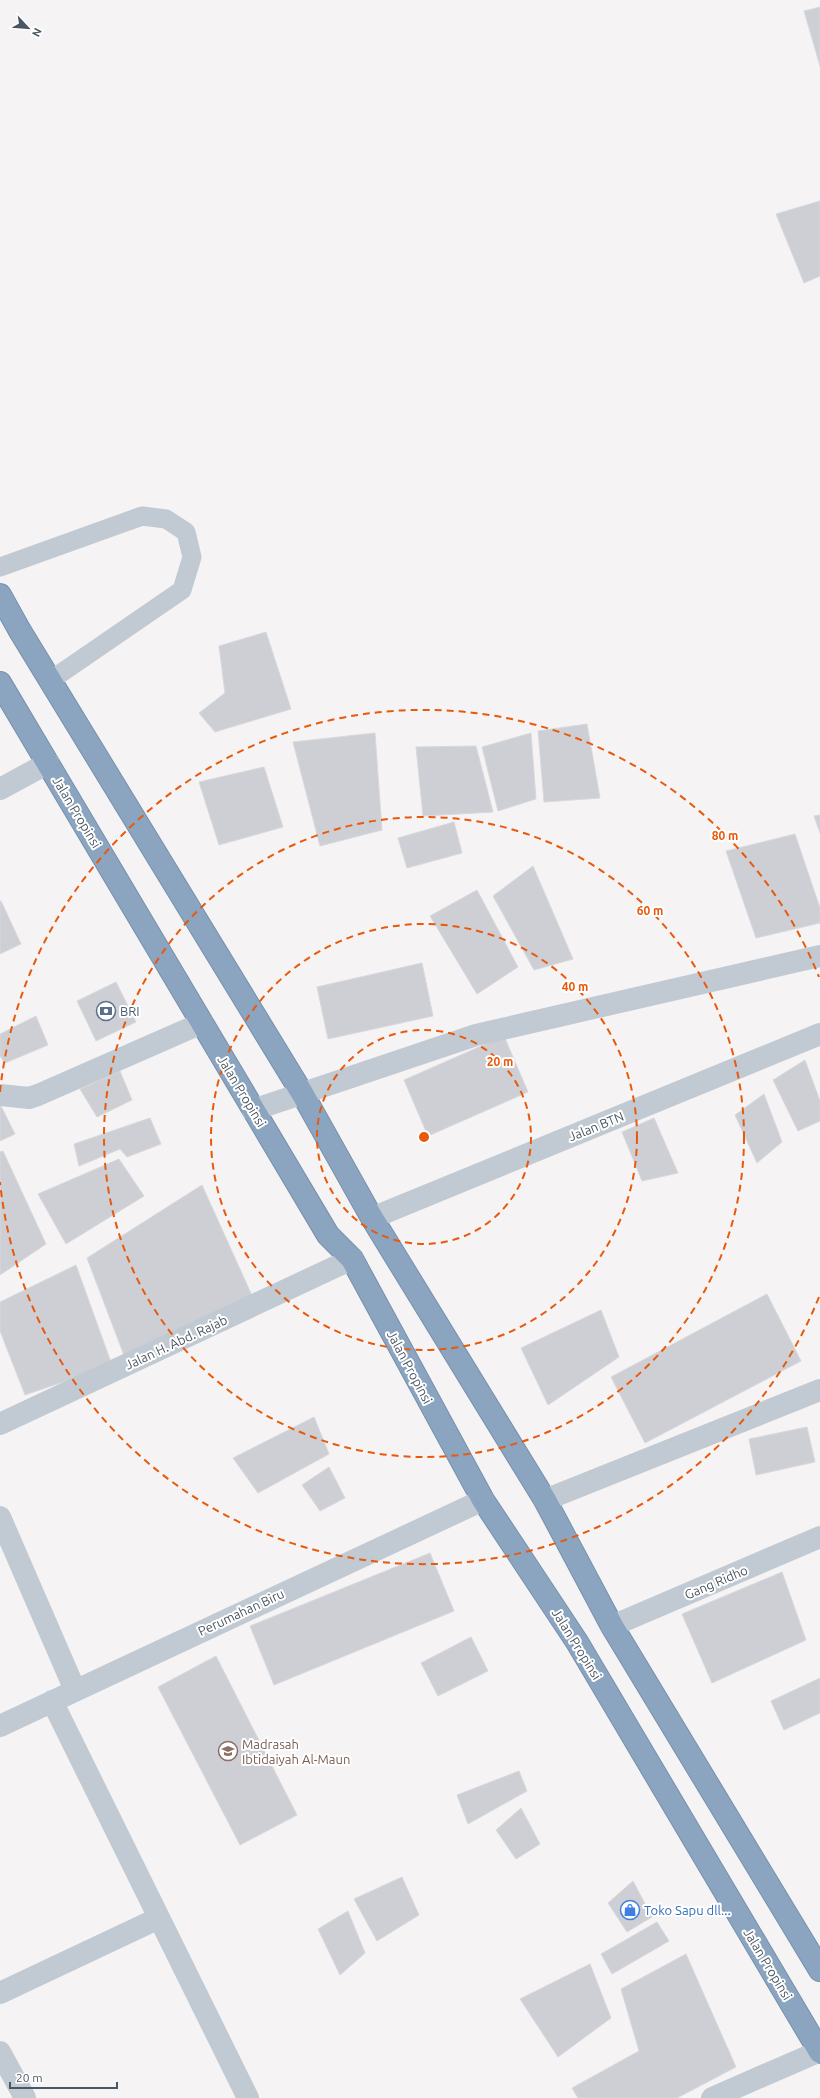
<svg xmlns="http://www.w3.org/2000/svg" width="820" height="2098" viewBox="0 0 820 2098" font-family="Ubuntu,sans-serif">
	<rect width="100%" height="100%" fill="#f5f3f3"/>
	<path fill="#cdcfd5" stroke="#d7d9de" d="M820,7V66L804,11Z
		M820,201V276L804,283L776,214Z
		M266,632L291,709L215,732L199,713L225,693L219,646Z
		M587,724L600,798L544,802L538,731Z
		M375,733L382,830L320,846L293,742Z
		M531,733L536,799L498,811L482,747Z
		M476,746L493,812L423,816L416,747Z
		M264,767L283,827L219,845L199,782Z
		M820,815V833L814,816Z
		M454,822L462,853L407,868L398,838Z
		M795,834L820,908V923L756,938L726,851Z
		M533,866L573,959L534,970L493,896Z
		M477,890L518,967L477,994L430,916Z
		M1,901L21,944L0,954V901Z
		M422,963L433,1016L328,1039L317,987Z
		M116,982L136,1022L96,1041L77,1001Z
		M36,1016L48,1045L5,1063L0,1056V1034Z
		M504,1036L528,1092L428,1136L404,1080Z
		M805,1060L820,1101V1121L798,1131L773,1080Z
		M120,1071L132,1100L97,1117L80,1089Z
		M764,1094L782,1142L757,1163L735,1115Z
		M1,1106L15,1134L0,1141V1107Z
		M150,1118L161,1144L127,1157L120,1149L79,1166L74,1144Z
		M654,1118L678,1173L642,1181L622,1132Z
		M3,1151L46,1244L0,1275V1152Z
		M119,1159L144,1196L66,1244L38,1194Z
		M202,1185L254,1300L125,1358L87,1258Z
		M76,1265L112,1365L25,1395L0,1331V1302Z
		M767,1294L801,1361L645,1443L611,1377Z
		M601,1310L619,1357L548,1405L521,1348Z
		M314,1417L329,1454L258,1493L233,1458Z
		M807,1427L815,1462L756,1475L749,1439Z
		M329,1467L345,1498L320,1511L302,1485Z
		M430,1553L454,1611L274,1685L250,1626Z
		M782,1572L806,1640L712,1683L682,1614Z
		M471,1637L488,1671L438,1696L421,1663Z
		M216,1656L297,1815L240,1845L158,1687Z
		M820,1678V1713L784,1730L771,1701Z
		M519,1771L527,1791L468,1824L457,1795Z
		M521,1808L540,1844L516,1859L496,1830Z
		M402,1877L419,1915L377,1941L354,1899Z
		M633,1881L652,1917L627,1932L608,1903Z
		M348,1911L365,1953L340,1975L318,1929Z
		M657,1922L669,1941L612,1974L601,1954Z
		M686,1954L736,2067L677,2098H578L572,2088L639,2051L621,1989Z
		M590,1964L611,2018L558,2057L520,1999Z"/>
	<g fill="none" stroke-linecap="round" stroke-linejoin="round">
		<g stroke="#7690ad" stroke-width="24">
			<path id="highway" d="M0,595L20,631L302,1093L372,1218L545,1500L612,1626L820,1970
				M0,683L328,1235L352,1259L483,1500L577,1642L820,2052"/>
		</g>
		<path stroke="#c1cad2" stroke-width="19" d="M0,567L142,516L166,519L186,532L192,557L182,590L51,680"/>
		<path stroke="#c1cad2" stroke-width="22" d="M0,789L48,763
			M0,1095L29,1098L38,1095L202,1023
			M253,1110L476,1035L820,956
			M372,1218L820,1034
			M0,1424L352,1259
			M545,1500L820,1390
			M0,1517L75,1690
			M612,1626L820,1537
			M52,1701L248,2098
			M0,1726L483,1500
			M0,1993L159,1918
			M0,2052L25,2098
			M712,2098L820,2051"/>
		<use href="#highway" stroke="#8ba5c1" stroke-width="22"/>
	</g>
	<g fill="none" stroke="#e8590c" stroke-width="2" stroke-dasharray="7 5">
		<circle cx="424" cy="1137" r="107"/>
		<circle cx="424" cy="1137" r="213"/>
		<circle cx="424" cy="1137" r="320"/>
		<path d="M819 1297A426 426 0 0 1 0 1182M0 1092A426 426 0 0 1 819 977"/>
	</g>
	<defs>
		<g id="bank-ring" transform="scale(1)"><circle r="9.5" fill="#fff" stroke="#5c6f8a" stroke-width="1.5"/><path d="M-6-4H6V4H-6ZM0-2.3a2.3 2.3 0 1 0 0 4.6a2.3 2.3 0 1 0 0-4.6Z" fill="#5c6f8a"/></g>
		<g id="school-ring" transform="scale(1)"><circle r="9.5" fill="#fff" stroke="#8d6e63" stroke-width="1.5"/><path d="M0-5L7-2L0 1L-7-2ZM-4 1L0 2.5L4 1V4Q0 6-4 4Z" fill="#8d6e63"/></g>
		<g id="shop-ring" transform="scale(1)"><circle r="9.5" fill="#fff" stroke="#3f7fe0" stroke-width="1.5"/><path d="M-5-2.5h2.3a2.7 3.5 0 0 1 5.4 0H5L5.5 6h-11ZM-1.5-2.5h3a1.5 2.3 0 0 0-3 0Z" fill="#3f7fe0"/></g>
	</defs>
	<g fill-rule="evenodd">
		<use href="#bank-ring" x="106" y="1011"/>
		<use href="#school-ring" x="228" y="1751"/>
		<use href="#shop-ring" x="630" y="1910"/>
	</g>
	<g text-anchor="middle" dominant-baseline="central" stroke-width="4" stroke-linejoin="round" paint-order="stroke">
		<g font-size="13" fill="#4a5661" stroke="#fff">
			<text transform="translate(77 812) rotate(59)">Jalan Propinsi</text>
			<text transform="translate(242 1091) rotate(59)">Jalan Propinsi</text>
			<text transform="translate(596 1126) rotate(-22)">Jalan BTN</text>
			<text transform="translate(176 1342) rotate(-25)">Jalan H. Abd. Rajab</text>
			<text transform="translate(410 1367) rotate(62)">Jalan Propinsi</text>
			<text transform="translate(716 1582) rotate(-23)">Gang Ridho</text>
			<text transform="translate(241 1612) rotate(-25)">Perumahan Biru</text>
			<text transform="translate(577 1644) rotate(58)">Jalan Propinsi</text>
			<text transform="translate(768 1964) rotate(59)">Jalan Propinsi</text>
		</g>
		<g font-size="13" fill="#4e5e75" stroke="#fff" text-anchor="start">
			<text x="120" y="1011">BRI</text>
		</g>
		<g font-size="13" fill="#785e54" stroke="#fff" text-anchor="start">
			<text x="242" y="1744">Madrasah<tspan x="242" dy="15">Ibtidaiyah Al-Maun</tspan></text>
		</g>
		<g font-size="13" fill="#366cbe" stroke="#fff" text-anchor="start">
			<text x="644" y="1910">Toko Sapu dll...</text>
		</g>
	</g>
	<circle cx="424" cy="1137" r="6" fill="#e8590c" stroke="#fff" stroke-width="2"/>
	<g font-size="12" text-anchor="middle" font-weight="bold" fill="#e8590c" stroke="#fff" stroke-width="4" stroke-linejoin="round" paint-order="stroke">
		<text x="725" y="840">80 m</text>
		<text x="650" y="915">60 m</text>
		<text x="575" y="991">40 m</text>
		<text x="500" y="1066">20 m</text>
	</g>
	<g transform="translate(28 28) rotate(116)" stroke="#ffffff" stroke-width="3" paint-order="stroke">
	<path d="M0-3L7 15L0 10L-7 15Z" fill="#4a5661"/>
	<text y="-6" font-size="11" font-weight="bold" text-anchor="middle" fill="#4a5661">N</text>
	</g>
	<path d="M10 2082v6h107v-6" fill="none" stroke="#4a5661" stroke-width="2"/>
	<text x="16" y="2082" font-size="12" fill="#4a5661" stroke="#ffffff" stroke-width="3" paint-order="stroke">20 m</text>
</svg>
